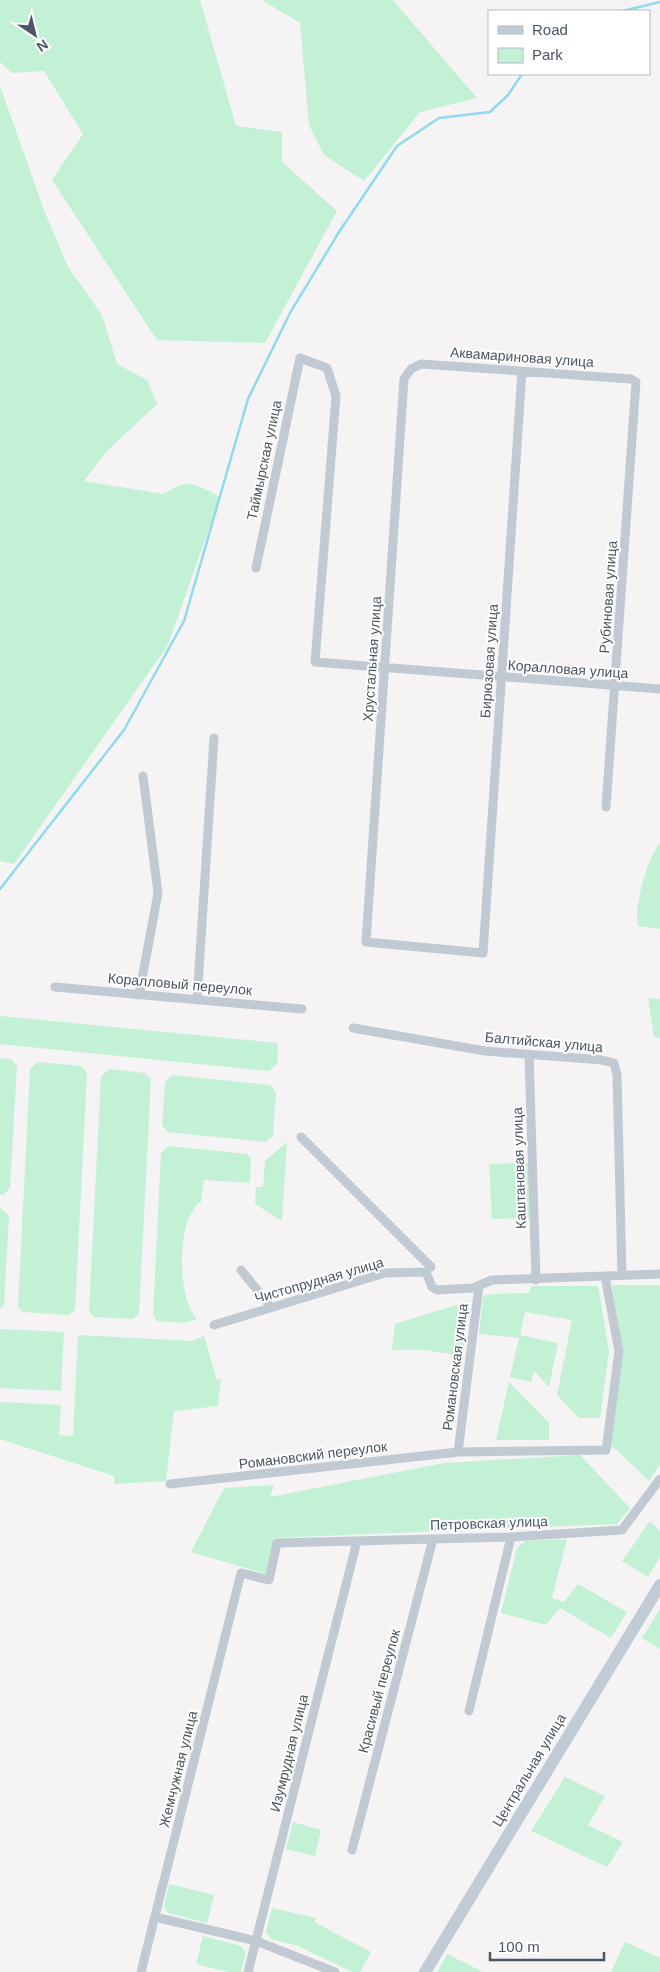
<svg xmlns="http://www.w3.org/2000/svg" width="660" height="1972" viewBox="0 0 660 1972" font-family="Helvetica,sans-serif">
	<rect width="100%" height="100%" fill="#f5f3f3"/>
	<path fill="#c3f1d5" d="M0,0H200L236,126L282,132V162L337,211L265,343L157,340L52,180L83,134L44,71L12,73L0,62Z
		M262,0H393L477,98L420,112L364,181L324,155L309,125L300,23Z
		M0,86L44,210L68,267L102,315L117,364L147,380L157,404L106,452L84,481L163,494C190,478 193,483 220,497L168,645L14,864L0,861Z
		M660,843V929L638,926C633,910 648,855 660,843Z
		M648,998L660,999V1038L654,1037Z
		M0,1016L278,1043L277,1064L269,1071L0,1044Z
		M0,1058L11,1059L17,1066L10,1188L3,1195L0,1194Z
		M38,1062L81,1066L87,1073L75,1310L69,1315L23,1312L18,1307L30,1069Z
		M109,1069L145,1073L151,1079L139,1314L133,1319L94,1317L89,1311L101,1076Z
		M172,1075L270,1085L276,1092L273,1136L266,1142L168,1132L162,1125L165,1082Z
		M287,1142L282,1221L255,1204L256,1187H263L265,1161Z
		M169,1146L247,1154L251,1158L250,1183L204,1180L201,1202L197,1204C193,1211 188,1218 186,1225C180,1251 179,1299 197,1319L185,1323L157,1321L153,1316L161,1153Z
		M529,1163L530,1218L492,1219L489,1164Z
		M0,1208L9,1215L4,1305L0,1309Z
		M612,1285H660V1464L649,1481L618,1451L610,1446L623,1351Z
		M531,1286H598L609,1351L600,1418H579L557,1395L572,1320L525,1312L520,1335L558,1343L549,1387L534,1371L531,1382L510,1377L519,1338L479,1334L483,1296L492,1294L529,1293Z
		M469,1301L463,1356L424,1350H392L395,1324Z
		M0,1329L64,1332L61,1391L0,1388Z
		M78,1335L192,1341L204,1336L217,1380L221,1379L218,1406L174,1411L166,1481L114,1484V1476L0,1439V1402L61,1405L59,1435L73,1436Z
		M509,1382L549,1423V1440H496Z
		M580,1455L630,1508L617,1524L274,1538L266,1574L191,1552L224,1488L274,1485L270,1497L444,1463Z
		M650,1521L660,1531V1557L648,1577L622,1561Z
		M567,1539L552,1598L564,1602L578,1584L627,1612L611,1638L560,1608L546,1625L501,1613L517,1548L525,1541Z
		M660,1609V1649L642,1638Z
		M565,1777L605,1796L588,1825L623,1842L607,1867L531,1831Z
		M293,1822L321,1830L315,1856L286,1849Z
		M169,1884L214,1895L207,1923L168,1913L164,1906Z
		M272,1908L316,1918L314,1922L371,1952L360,1972H352L298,1946L271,1939L266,1932Z
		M203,1936L241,1946L246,1953L241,1972H229L196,1964Z
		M625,1942L660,1958V1972H611Z
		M447,1954L483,1972H437Z"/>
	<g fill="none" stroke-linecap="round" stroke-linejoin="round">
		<path stroke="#90daee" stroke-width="2.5" d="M622,11L660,2
			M0,889L124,730L184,621L248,399L290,313L339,232L397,146L439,118L490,112L508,95L522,74"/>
		<path stroke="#c1cad2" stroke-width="9" d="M522,371L483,953L366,942L404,379L411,369L421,364L631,379L636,382L606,807
			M256,568L300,358L327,368L336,396L315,662L660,689
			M55,987L302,1009
			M139,995L158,893L143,776
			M197,1000L214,738
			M353,1028L485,1051L602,1060L614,1063L617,1075L622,1275
			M529,1055L536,1280
			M301,1137L431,1267
			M241,1270L271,1307
			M214,1325L385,1273L426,1272L432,1287L437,1290L473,1288L492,1280L660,1274
			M458,1452L479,1286
			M170,1484L458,1452L606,1450L619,1351L605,1276
			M469,1711L511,1537
			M352,1850L433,1539
			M155,1917L256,1941L335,1972
			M141,1972L241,1573L269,1580L277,1543L511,1537L622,1530L660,1479
			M248,1972L357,1541"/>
		<path stroke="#c1cbd6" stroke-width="12" d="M425,1972L660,1585"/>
	</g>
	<g text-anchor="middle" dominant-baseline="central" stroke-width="4" stroke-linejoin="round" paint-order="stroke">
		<g font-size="14" fill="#4a5661" stroke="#fff">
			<text transform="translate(522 357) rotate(4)">Аквамариновая улица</text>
			<text transform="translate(264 460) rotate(-78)">Таймырская улица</text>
			<text transform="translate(608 597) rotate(-86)">Рубиновая улица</text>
			<text transform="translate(372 659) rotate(-86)">Хрустальная улица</text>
			<text transform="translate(489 661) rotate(-86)">Бирюзовая улица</text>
			<text transform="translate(568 669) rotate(4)">Коралловая улица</text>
			<text transform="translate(180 984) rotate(5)">Коралловый переулок</text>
			<text transform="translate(544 1042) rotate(5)">Балтийская улица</text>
			<text transform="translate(519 1168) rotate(-92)">Каштановая улица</text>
			<text transform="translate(319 1280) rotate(-16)">Чистопрудная улица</text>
			<text transform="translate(455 1367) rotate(-83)">Романовская улица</text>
			<text transform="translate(313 1455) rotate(-7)">Романовский переулок</text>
			<text transform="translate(489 1523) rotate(-2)">Петровская улица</text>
			<text transform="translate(379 1691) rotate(-75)">Красивый переулок</text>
			<text transform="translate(289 1753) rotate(-76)">Изумрудная улица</text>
			<text transform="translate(178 1769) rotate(-76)">Жемчужная улица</text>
			<text transform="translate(529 1770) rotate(-59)">Центральная улица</text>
		</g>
	</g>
	<rect x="488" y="10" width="162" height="65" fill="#ffffff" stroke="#b7bbc0"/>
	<rect x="498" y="26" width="25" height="8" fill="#c1cbd6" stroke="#b7bbc0"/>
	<text x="532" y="35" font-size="15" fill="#4a5661">Road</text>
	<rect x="498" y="48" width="25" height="15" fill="#c3f1d5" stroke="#b7bbc0"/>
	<text x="532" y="60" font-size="15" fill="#4a5661">Park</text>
	<g transform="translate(35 35) rotate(145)" stroke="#ffffff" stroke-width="4" paint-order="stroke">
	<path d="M0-4L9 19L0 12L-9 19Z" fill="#4a5661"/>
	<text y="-8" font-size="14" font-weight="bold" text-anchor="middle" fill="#4a5661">N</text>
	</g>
	<path d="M490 1952v8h114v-8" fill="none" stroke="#4a5661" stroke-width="2.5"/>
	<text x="498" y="1952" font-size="15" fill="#4a5661" stroke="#ffffff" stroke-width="4" paint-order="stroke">100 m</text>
</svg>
